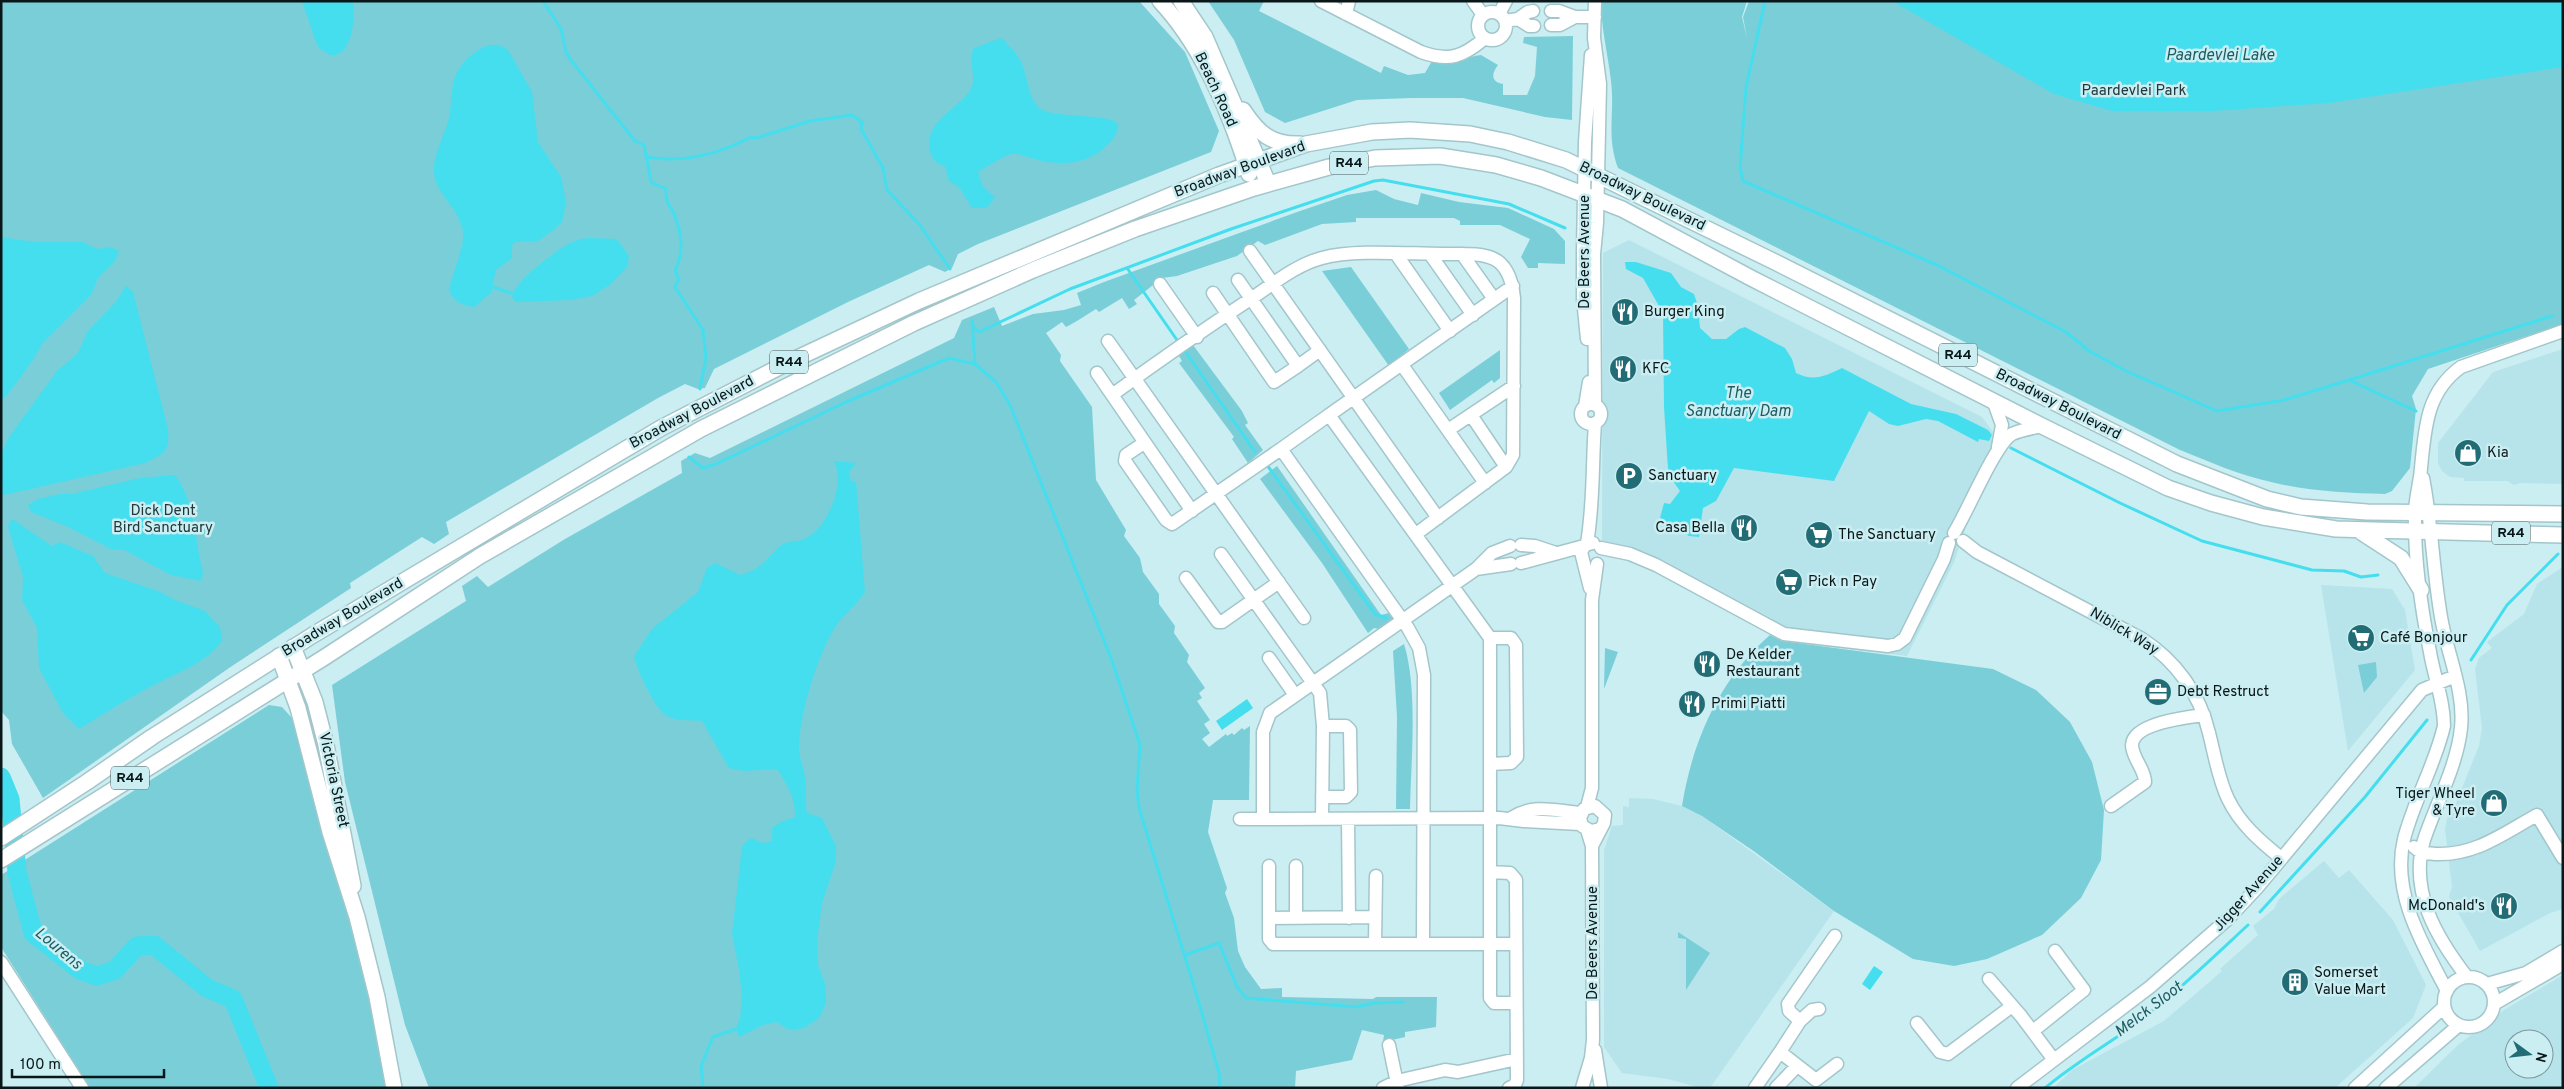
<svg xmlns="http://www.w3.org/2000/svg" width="2564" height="1089" viewBox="0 0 2564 1089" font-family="Overpass,sans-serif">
	<rect width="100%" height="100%" fill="#caeef2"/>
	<path fill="#b6e4ea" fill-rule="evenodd" d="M1629,240L1982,417L2005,448L1968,522L1954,562L1907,656L1782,641L1770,635L1773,619L1693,577L1607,544L1602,540L1603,253Z
		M2563,349V484L2520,483L2514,485L2507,481H2464V478L2450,477L2442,471L2438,463V443L2493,372Z
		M2563,567V909L2550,913L2480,951L2449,897L2452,887L2445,829L2448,813L2454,808L2479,746L2482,728L2475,669L2479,658L2492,648L2487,642L2524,614L2537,584Z
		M2321,585L2392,589L2405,610L2415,670L2348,751Z
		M1629,798L1653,799L1682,806L1702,816L1834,911L1710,1088H1701L1668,1079L1622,1073L1604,1047V850L1612,826L1623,825V806L1629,807Z
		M2324,861L2339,878L2349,870L2393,920L2426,985L2413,1018L2335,1088H2053L2072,1070L2164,1021L2222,971L2220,969L2258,935L2253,926L2274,909L2279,899Z
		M2563,975V1088H2414L2458,1045L2504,1010ZM2514,1039H2544V1069H2514Z"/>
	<path fill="#7aced8" d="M1,1H1139L1185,52L1219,131L1211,152L978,244L958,254L952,268L945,272L929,265L848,302L714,369L705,388L698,389L685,384L658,398L446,522L449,534L434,544L422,537L350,583L351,588L229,668L43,798L12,744L9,720L1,711Z
		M1208,1H1264L1259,11L1381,73L1384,66L1408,75L1425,73L1432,61C1451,67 1463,57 1481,55L1498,65C1491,74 1491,82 1503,84V95H1527L1535,76L1537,47L1523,43L1524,37L1573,36L1572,120L1545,117L1463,98H1411L1357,100L1285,123L1265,112L1234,40Z
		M1601,1H1747L1742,17L1747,38L1743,17L1749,1H2563V324L2428,369L2412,396L2416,409L2410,468L2392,491L2385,494C2347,493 2308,491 2271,482C2239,475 2210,462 2180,450L1618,168C1606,135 1615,114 1611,81C1608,54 1601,28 1601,1Z
		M1376,190L1394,199L1418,205L1421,193L1459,202L1508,208L1554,229L1565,241V264L1538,263V268H1528L1521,257L1530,239L1500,225H1460V221L1454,218H1356V222L1322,224L1265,245L1258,241L1237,256L1177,276L1162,278L1134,300L1137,304L1129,309L1122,298L1099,312L1096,309C1086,315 1078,321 1066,327L1062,322L1046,333L1061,355L1060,361L1092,407L1096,480L1126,530L1124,536L1140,558L1143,572L1159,594V604L1175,626L1174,633L1189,655L1187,662L1205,688L1199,693L1202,698L1197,701L1210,720L1204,724L1210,733L1202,739L1209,747L1226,734L1227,736L1232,733L1234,735L1242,728L1244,730L1250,726L1249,800H1213L1208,832L1227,888L1225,893L1234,918L1238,951L1245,967L1261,989L1282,988V997L1373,999L1376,997H1437L1436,1027L1405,1032V1037L1383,1042L1384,1035L1362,1030L1352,1060L1296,1071L1295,1088H429L405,1025L345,782L332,685L466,601L462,586L477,576L488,587L565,539L682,473L681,461L695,453L710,458L954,338L962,320L994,307L1002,326L1033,314L1064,310L1081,305L1077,293L1104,282L1300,211L1347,195Z
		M1351,267L1409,349L1389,366L1322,271Z
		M1193,345L1242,411L1248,423L1245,425L1263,450L1248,463L1232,439L1234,437L1179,363L1182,361L1179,356Z
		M1500,350V378L1494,383L1492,380L1450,410L1439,393Z
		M1277,466L1381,615L1389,613L1393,618L1379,629L1374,628L1368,633L1322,563L1260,479Z
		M1770,635L1782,641L1993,669L2036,690L2070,722L2092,762L2104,810L2101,860L2081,898L2042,935L1987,959L1954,966L1913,959L1834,911L1755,852L1702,816L1682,806C1692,742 1720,678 1770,635Z
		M1404,644C1418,688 1411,761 1410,809H1396L1397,717L1393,651Z
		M1605,648L1618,652L1604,689Z
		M2376,662L2377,677L2364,693L2358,665Z
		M269,705L282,707L291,717L293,716C330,839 365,961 388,1088H90L1,947V875Z
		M1678,932L1710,953L1686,990V939L1678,938Z"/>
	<path fill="#45deee" d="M302,1H353C356,16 352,59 330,55L319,48L316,42Z
		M1892,1H2563V67L2329,103L2213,111H2112L2054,94Z
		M1001,38C1006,41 1006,43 1010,47C1032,68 1022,89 1039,108C1057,120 1106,112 1118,124C1118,134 1112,141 1105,147C1087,165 1058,166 1035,159C1028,158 1020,153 1012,154C1002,156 987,167 978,172L983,187L995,197L987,208H972L959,187L949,181L945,166C937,165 932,159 930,151C923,121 959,109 971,89C977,75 967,61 974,48Z
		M488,45H499L508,50L532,92L538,142L561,177L566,202L562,222L552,231L538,241L516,242L512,245V258L496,270L491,293L474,307C461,305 455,302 449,291C451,275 465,247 463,232C459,209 443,200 436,182C428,160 445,138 449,117C453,98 449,82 461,66C468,56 477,50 488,45Z
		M1,237L34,242H83L97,249L110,247L119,251L115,261L98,278L91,295L41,345C38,356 10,391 1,403Z
		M588,238L617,239L629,256L627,267L611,284L592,296L571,300L516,302L512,297C511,285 554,252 565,246C573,241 580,239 588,238Z
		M1625,262H1636L1671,273L1681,287L1694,294L1698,306L1700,328L1712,339H1726L1739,329L1745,327L1785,348L1792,359L1796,373C1814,382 1825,376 1842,368L1911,404L1956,414L1988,430L1992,435L1989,441L1979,439L1978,442L1938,421L1926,419L1898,426L1889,424L1869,411L1834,481L1734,468L1716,501L1703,508L1699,537L1689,536L1660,518L1664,503L1670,504L1680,491L1673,481L1668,469L1664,407L1663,313L1643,278L1626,269Z
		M126,286L133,292L168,429C170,452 165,453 145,463L4,495L1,493V454L9,437L57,371L78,353L87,332L115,303Z
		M834,461L856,463L849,472L851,481L856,482L865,592C856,606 844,614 835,627C817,657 799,714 799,749C800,762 806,774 806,787C806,796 805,804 807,813L822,818L836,846L835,864L822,903L817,941L818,965L826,987V1003L819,1018L804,1028L790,1030L776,1022L763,1025L739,1037L736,1029L740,1018L742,999L739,969L732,934L742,846L751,838L763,843L772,841V828L781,822L795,817C796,799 787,784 777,769L744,771L729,768L702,721C691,720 673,722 664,714C653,704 637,670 634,656L652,629L698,592L707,568L715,563L740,575C764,569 765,558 783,544C788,541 796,542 802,540C827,531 846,484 834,461Z
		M175,475C195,502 195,541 203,573L201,581L171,575L124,550L111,549L66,526L31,512L28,505L38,499L60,494H72L140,478Z
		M12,519L52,546L60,542L93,556L105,573L158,591L175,600L205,611L220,627L222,641C206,664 173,674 148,688C125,700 102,715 79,729L63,713L39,668L37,628L22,600L23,577L8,527Z
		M1247,699L1253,708L1222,730L1216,721Z
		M1874,966L1883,972L1870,990L1862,984Z"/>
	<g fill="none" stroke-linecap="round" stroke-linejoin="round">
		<path stroke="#45deee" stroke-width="3" d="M543,1L561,29L566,52L570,59L635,141L644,145L651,182L666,189C666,204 668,202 674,214C682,233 684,253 675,271L679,279L675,287L703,330L706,358L700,389
			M1765,1L1746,87L1740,168L1743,181L1937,265L2066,332L2089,351L2124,370L2217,411L2284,400L2349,380L2416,411
			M646,157C682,163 719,154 751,137L756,138L810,121L852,115L862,122L861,129L883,168L887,190L919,224L950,269
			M1127,268L1177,340
			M493,287L511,293
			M972,321L975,364
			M973,326L979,332L1070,289L1231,229L1374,181L1383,180L1509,204L1565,228
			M1185,351L1255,452
			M2349,380L2552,316
			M2011,448L2120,503L2202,541L2312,570L2344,571L2361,577L2378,575
			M689,457L703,468L716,464L846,402L949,358L975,364L996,382L1010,405L1111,658L1140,745L1137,789L1139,808L1196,993L1219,1073L1220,1088
			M1267,465L1375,614L1386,618
			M2471,660L2507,605L2558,554
			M2260,912L2365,797L2427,720
			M1185,955L1219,943L1237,987L1246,998L1356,1007L1374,1003L1403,1002
			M703,1088L701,1066L713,1037L736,1029
			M2045,1088C2070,1067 2096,1051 2123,1033C2168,1001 2208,962 2248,925"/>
		<path stroke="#45deee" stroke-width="19" d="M1,777L10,799L17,872L33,933L80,970L97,976L115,970L137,946L154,945L207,988L233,999L269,1088"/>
		<g stroke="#a3c6cb" stroke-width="15">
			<path id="minor" d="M1321,1L1421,52C1449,62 1463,57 1485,38
				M1473,1L1483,15
				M1595,1L1594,38L1600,84L1597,223L1594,254L1595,405
				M1551,11H1559L1575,17H1595
				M1478 26a14 14 0 1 1 28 0a14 14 0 1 1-28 0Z
				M1346,14L1349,1
				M1499,14L1506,1
				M1518,19L1529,26H1534
				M1505,21L1518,19L1528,12L1533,11
				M1551,25H1560L1575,17
				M1250,251L1438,518
				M1396,254L1450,331
				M1430,254L1473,315
				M1462,254L1494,299
				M1160,284L1197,337
				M1513,286L1329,415L1490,638V998L1494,1003H1516
				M1213,293L1274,382L1298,366L1238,280
				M1587,339L1583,299V250L1585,142L1591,55
				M1108,341L1304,618
				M1402,365L1485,483
				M1298,366L1320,350
				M1097,373L1192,511
				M1112,395C1157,362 1203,330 1249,300C1272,285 1295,265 1322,258C1355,249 1408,254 1443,254C1484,254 1509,250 1514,298L1513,455L1506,467L1416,534
				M1993,400L2002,425L1998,447
				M1581 414a10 10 0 1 1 20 0a10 10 0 1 1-20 0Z
				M1585,406L1589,382
				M1329,415L1281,449L1408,628L1419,648L1424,675L1423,944
				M1471,415L1506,467
				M1448,430L1514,386
				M1144,443L1126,455L1125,461L1166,520L1172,524L1281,449
				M2423,478C2432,524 2433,571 2441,617C2447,654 2465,691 2461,728C2457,766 2436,804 2424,840C2409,891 2436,937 2467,977
				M1954,533C1967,513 1995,444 2012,434C2021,430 2033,428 2042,426
				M1963,541L1977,552L2142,639C2176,661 2200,694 2209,733C2215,756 2218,778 2228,799C2240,824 2260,841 2281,858
				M1587,543C1594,503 1592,463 1595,423
				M1521,545L1535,546L1556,553
				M1601,548L1630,554L1656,565L1784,634L1888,646L1897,644L1905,638L1944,559L1949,543
				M1221,554L1320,693L1323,726L1322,819
				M1521,563L1584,546
				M1476,569L1511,564
				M1186,578L1218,622H1222L1279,582
				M1590,588L1581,552L1585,545L1593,543
				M1490,638H1511L1516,645L1517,757L1511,763L1490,764
				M1269,658L1295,695
				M1322,797H1346L1351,792L1350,730L1346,726H1323
				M2111,806L2145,782C2145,769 2132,758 2132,745C2133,723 2188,717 2204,715
				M1587,807L1592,788V600L1597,564
				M1511,818C1535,803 1554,811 1581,813
				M1240,819L1499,818L1524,821L1580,824
				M1263,819V732L1270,713L1476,569L1492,553L1510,546
				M1348,819L1349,918
				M1592,846L1604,823L1605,815L1595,806L1584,809L1580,818L1582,826L1591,831L1600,829
				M2414,847C2421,854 2426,853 2435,854C2475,856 2504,833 2537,815L2563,858
				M1269,866V939L1273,944H1516
				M1296,866V918
				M1490,872L1510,873L1516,880L1517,1080L1515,1085L1509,1088
				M1269,918L1375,917
				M1375,944L1376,876
				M1,962L82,1088
				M2444 1002a25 25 0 1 1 50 0a25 25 0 1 1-50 0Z
				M1989,979L2021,1016L2054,1060
				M2487,984L2526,973L2563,951
				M2447,991C2423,945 2391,893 2404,839C2414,800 2435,765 2444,726C2444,700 2434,677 2430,652C2421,607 2414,559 2415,513C2415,498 2420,483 2421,468C2425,429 2426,392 2461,367L2563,331
				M2494,1004L2563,964
				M1800,1021L1812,1010L1819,1009
				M1917,1023L1940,1052L1948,1054L2012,1006
				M2033,1031L2084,990L2055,951
				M1389,1045L1398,1088
				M1595,1050L1601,1088
				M1780,1052L1800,1021L1789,1011L1788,1004L1835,936
				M1383,1088L1397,1081L1445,1070L1458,1072L1517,1059
				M1582,1088L1591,1058L1593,1040L1592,846L1587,830
				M1755,1088L1780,1052L1816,1080L1837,1064
				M1776,1088L1797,1066
				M2017,1088L2150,987L2229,918L2257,888L2422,690L2455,676
				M2355,1088L2444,1007
				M2386,1088L2459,1025"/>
		</g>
		<g stroke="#a3c6cb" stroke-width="18">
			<path id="major" d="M1160,1C1203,47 1231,115 1249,174
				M1181,1L1205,37L1268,183
				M1243,110C1258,133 1271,145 1300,144
				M2358,530L2401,558L2421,590
				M293,647L315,702L326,745L353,886
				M279,656L298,708L330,832L357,917L377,997L394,1088
				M1,838L87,782L152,737L313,635L661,428L789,362L919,301L1219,175L1306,144L1372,132L1410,130L1470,134L1508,142L1566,160L1775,262L2177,464L2267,499L2301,507L2367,512L2563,514
				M1,860L325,657L480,556L701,429L914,323L1033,270L1135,229L1254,188L1329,167L1375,158L1440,156L1496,165L1541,178L1622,209L1751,278L2042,426L2168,488L2211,503L2263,517L2336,529L2563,535"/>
		</g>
		<use href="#minor" stroke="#fff" stroke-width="12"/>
		<use href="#major" stroke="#fff" stroke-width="15"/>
	</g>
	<defs>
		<g id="restaurant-disc" transform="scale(1.4375)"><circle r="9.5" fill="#226d75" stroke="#caeef2"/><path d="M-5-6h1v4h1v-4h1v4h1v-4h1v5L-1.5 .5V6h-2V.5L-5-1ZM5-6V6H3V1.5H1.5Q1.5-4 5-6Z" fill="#fff"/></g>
		<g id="shop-disc" transform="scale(1.4375)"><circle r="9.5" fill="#226d75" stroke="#caeef2"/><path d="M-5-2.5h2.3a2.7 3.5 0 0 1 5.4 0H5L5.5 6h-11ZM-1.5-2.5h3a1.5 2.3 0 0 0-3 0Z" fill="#fff"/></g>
		<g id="parking-disc" transform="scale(1.4375)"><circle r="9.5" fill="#226d75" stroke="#caeef2"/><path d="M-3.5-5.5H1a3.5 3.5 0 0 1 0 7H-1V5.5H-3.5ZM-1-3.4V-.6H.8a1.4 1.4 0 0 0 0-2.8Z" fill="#fff"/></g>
		<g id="supermarket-disc" transform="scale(1.4375)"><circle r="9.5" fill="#226d75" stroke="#caeef2"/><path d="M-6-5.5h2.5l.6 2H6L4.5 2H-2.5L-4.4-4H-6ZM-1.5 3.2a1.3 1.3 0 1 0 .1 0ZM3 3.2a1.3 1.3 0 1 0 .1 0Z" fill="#fff"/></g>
		<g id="office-disc" transform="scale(1.4375)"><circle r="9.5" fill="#226d75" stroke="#caeef2"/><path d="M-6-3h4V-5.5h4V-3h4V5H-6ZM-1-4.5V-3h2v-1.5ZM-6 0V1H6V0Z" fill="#fff"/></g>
		<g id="building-disc" transform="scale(1.4375)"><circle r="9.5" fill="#226d75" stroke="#caeef2"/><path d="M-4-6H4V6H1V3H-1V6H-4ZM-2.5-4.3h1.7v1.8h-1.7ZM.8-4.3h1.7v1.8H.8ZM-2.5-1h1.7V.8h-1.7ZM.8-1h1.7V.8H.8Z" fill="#fff"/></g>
	</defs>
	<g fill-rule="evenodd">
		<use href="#restaurant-disc" x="1625" y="312"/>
		<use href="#restaurant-disc" x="1623" y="369"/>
		<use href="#shop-disc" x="2468" y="453"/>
		<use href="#parking-disc" x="1629" y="476"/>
		<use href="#restaurant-disc" x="1744" y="528"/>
		<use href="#supermarket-disc" x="1819" y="535"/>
		<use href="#supermarket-disc" x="1789" y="582"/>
		<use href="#supermarket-disc" x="2361" y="638"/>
		<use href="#restaurant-disc" x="1707" y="664"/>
		<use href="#office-disc" x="2158" y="692"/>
		<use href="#restaurant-disc" x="1692" y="704"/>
		<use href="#shop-disc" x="2494" y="803"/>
		<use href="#restaurant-disc" x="2504" y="906"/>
		<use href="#building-disc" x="2295" y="982"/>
	</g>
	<g text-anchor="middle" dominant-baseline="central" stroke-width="5" stroke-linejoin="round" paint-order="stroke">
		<g fill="#caeef2" stroke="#44585a" stroke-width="1">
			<rect x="1330" y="151.5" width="38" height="23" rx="4"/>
			<rect x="1939" y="343.5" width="38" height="23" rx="4"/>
			<rect x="770" y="350.5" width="38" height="23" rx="4"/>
			<rect x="2492" y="521.5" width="38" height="23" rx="4"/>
			<rect x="111" y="766.5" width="38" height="23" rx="4"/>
		</g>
		<g font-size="14" font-weight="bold" fill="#0a1719">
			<text x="1349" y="163">R44</text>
			<text x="1958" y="355">R44</text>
			<text x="789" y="362">R44</text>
			<text x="2511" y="533">R44</text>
			<text x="130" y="778">R44</text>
		</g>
		<g font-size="15" fill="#0a1719" stroke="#caeef2">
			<text transform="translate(1215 90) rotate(65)">Beach Road</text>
			<text transform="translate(1240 170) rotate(-20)">Broadway Boulevard</text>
			<text transform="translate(1642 197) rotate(26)">Broadway Boulevard</text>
			<text transform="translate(1585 252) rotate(-90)">De Beers Avenue</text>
			<text transform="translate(2058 405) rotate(27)">Broadway Boulevard</text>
			<text transform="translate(692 413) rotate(-28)">Broadway Boulevard</text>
			<text transform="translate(343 618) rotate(-31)">Broadway Boulevard</text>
			<text transform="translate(2124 632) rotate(31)">Niblick Way</text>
			<text transform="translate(333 780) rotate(78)">Victoria Street</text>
			<text transform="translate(2249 894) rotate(-48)">Jigger Avenue</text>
			<text transform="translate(1593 943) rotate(-90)">De Beers Avenue</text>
		</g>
		<g font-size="15" fill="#20383b" stroke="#caeef2">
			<text x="2134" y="91">Paardevlei Park</text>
			<text x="163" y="511">Dick Dent<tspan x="163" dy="17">Bird Sanctuary</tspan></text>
		</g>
		<g font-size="15" fill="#0a1719" stroke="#caeef2" text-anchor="start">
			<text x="1644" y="312">Burger King</text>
			<text x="1642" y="369">KFC</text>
			<text x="2487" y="453">Kia</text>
			<text x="1648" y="476">Sanctuary</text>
			<text x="1725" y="528" text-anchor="end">Casa Bella</text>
			<text x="1838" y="535">The Sanctuary</text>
			<text x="1808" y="582">Pick n Pay</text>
			<text x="2380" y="638">Café Bonjour</text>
			<text x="1726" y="655">De Kelder<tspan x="1726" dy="17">Restaurant</tspan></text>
			<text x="2177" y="692">Debt Restruct</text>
			<text x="1711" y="704">Primi Piatti</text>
			<text x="2475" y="794" text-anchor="end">Tiger Wheel<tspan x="2475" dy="17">&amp; Tyre</tspan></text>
			<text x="2485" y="906" text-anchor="end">McDonald's</text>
			<text x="2314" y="973">Somerset<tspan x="2314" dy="17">Value Mart</tspan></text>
		</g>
		<g font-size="16" font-style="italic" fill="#1d5b62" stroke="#caeef2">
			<text x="2220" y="56">Paardevlei Lake</text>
			<text x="1738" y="394">The<tspan x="1738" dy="18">Sanctuary Dam</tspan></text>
			<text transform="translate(58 949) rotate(40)">Lourens</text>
			<text transform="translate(2149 1010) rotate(-37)">Melck Sloot</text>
		</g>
	</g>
	<rect width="2564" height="1089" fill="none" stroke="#0a1719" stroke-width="5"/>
	<g transform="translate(2529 1054) rotate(105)"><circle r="24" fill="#caeef2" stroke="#7d989b"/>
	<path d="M0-4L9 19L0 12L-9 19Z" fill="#226d75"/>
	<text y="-8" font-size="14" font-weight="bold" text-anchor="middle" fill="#0a1719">N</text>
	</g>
	<path d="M12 1069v8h152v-8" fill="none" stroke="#0a1719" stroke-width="2.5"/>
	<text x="20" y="1069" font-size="15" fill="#0a1719" stroke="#caeef2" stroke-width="4" paint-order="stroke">100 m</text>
</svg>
